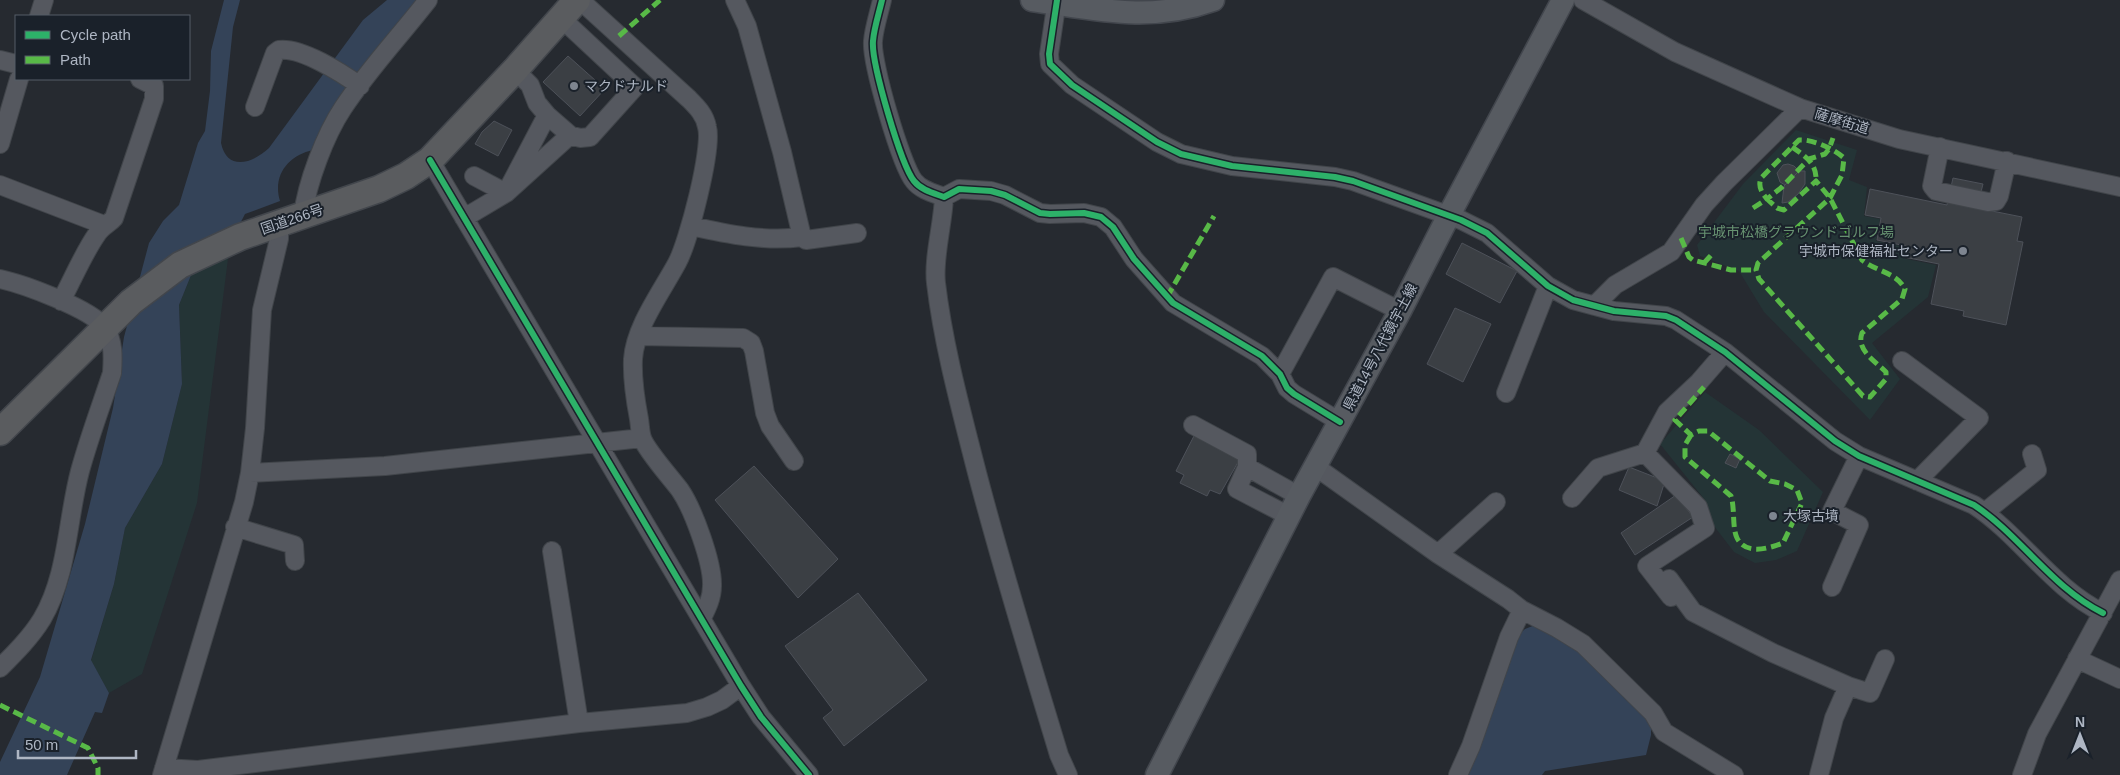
<svg xmlns="http://www.w3.org/2000/svg" width="2120" height="775" viewBox="0 0 2120 775" font-family="Arial,'Noto Sans JP',sans-serif">
	<rect width="100%" height="100%" fill="#262a30"/>
	<path fill="#243436" d="M1796,130L1857,150L1849,180L1867,187L1864,216L1880,219L1876,241L1904,247L1902,258L1936,265L1928,297L1872,343L1900,379L1870,420L1764,312L1739,271L1700,256L1697,245L1743,184Z
		M230,243L197,503L142,674L109,693L91,661L114,584L125,528L162,464L182,384L179,305L196,263Z
		M1705,392L1759,430L1823,492L1797,551L1776,560L1755,563L1734,552L1714,526L1705,500L1660,444Z"/>
	<path fill="#344358" d="M224,0H240L233,27L221,143C227,172 253,163 269,148L363,20L387,0H417L313,150C289,155 272,175 280,201L245,214L230,243L196,263L179,305L182,384L162,464L125,528L114,584L91,660L109,693L102,713L95,712L67,775H0V762L40,677L85,524L113,408L124,337L149,243L163,221L179,205L198,143L205,131L210,91L211,51Z
		M1535,625L1574,644L1651,720V735L1646,755L1545,771L1542,775H1465L1516,637L1525,629Z"/>
	<path fill="#3b3f44" stroke="#4d5159" d="M568,56L605,89L580,116L543,82Z
		M494,121L512,130L498,156L475,144L482,132Z
		M1788,164L1794,166L1799,171L1785,185L1780,182L1777,173L1783,165Z
		M1799,171H1805V184L1798,194L1788,202L1782,203L1784,186Z
		M1953,178L1983,184L1977,208L2022,217L2017,241L2023,242L2006,325L1963,316L1964,311L1931,304L1939,264L1904,257L1906,246L1877,240L1881,218L1865,215L1870,189L1947,205Z
		M1462,243L1517,271L1500,303L1446,274Z
		M1455,308L1491,324L1463,382L1427,364Z
		M1196,432L1241,457L1220,494L1210,490L1207,496L1180,483L1184,475L1176,471Z
		M1730,454L1740,459L1736,468L1725,463Z
		M754,466L838,559L798,598L715,500Z
		M1629,467L1665,481L1657,506L1619,490Z
		M1676,495L1693,517L1635,555L1621,533Z
		M858,593L927,680L844,746L823,718L833,710L785,646Z"/>
	<g fill="none" stroke-linecap="round" stroke-linejoin="round">
		<g stroke="#41454a" stroke-width="20">
			<path id="minor" d="M580,0L689,99C697,107 705,115 707,127C713,148 688,243 677,263C662,291 635,327 633,359C632,380 635,398 639,419C640,425 640,432 642,438C646,450 671,478 680,490C693,509 713,563 712,586C712,598 707,608 702,618
				M735,0L747,26L782,152L802,237L806,240L857,233
				M882,0C879,13 874,28 873,41C871,62 901,165 914,181C921,190 933,193 944,197L959,189L991,191L1005,195L1040,213L1050,214L1084,213L1101,217L1113,227L1134,259L1173,303L1262,356L1280,374L1287,388L1294,394L1340,422
				M1057,0L1049,54L1050,64L1072,85L1157,142L1181,154L1232,166L1335,177L1353,181L1461,220L1487,233L1548,286L1573,300L1614,311L1666,316L1676,320L1725,352L1835,441L1859,456L1974,505C2020,535 2052,588 2103,613
				M1583,0L1675,52L1800,108L1899,139L2120,187
				M39,16L44,0
				M0,60L16,64
				M515,70L530,85L537,103L547,115L570,135L580,138L590,137L635,87L561,18
				M255,107L275,53L279,50C301,47 342,73 360,86
				M0,144L19,79
				M1940,147L1932,186L1936,191L1988,202L1996,201L1999,196L2007,161
				M430,160L741,686L761,717L809,775
				M474,176L506,193L547,115
				M0,185L104,225
				M944,197C943,224 933,258 936,283C943,343 960,406 975,465C1000,562 1030,659 1059,755L1068,775
				M303,215C307,183 325,135 343,108C368,70 400,36 428,0
				M464,218L506,193L570,135
				M691,226C727,234 764,242 802,237
				M0,279C23,284 92,309 105,328C114,341 113,359 112,373C101,406 89,438 80,471C67,520 68,575 42,619C31,637 15,653 0,668
				M61,301C73,279 83,254 97,234C102,226 109,224 114,218L154,99V86L140,79
				M1594,306L1615,285L1671,252L1704,205L1724,183L1800,108
				M639,336L743,338L751,343L754,351L765,413L770,426L794,461
				M1902,361L1979,418L1917,481
				M1280,374L1333,277L1400,311
				M1506,393L1548,286
				M1193,425L1247,454V467
				M1645,453L1698,507L1705,528L1647,566L1671,597
				M1316,467L1438,554L1508,599L1522,610L1557,628L1583,644L1653,713L1664,732L1734,775
				M250,473L385,466L642,438
				M1572,498L1598,468L1645,453L1667,412L1699,382L1725,352
				M1985,512L2037,470L2032,454
				M1289,516L1237,489L1247,467L1299,496
				M235,527L294,545L295,561
				M552,551L579,723
				M1438,554L1496,502
				M1669,579L1693,612L1773,653L1848,686L1834,718L1819,775
				M1832,587L1859,525L1832,511L1859,456
				M2077,659L2120,679
				M1848,686L1870,693L1885,659
				M164,768L198,770L579,723L687,713L707,707L722,700L741,686
				M162,775L244,502L250,473L255,428L262,310L279,239V223
				M1458,775L1471,746L1509,637L1522,610
				M2022,775L2037,734L2120,580"/>
		</g>
		<g stroke="#42464d" stroke-width="25">
			<path id="major" d="M1032,0C1096,9 1149,23 1213,0
				M1157,775L1299,496L1400,311L1449,215L1563,0"/>
		</g>
		<g stroke="#42464c" stroke-width="29">
			<path id="highway" d="M0,432L131,302L180,265L240,237L379,189L406,176L430,160L515,70L577,0"/>
		</g>
		<use href="#minor" stroke="#55585f" stroke-width="18"/>
		<use href="#major" stroke="#575b61" stroke-width="22"/>
		<use href="#highway" stroke="#5a5c5f" stroke-width="26"/>
		<path stroke="#58b947" stroke-width="5" stroke-dasharray="10 5" stroke-linecap="butt" d="M619,36L660,0
			M1792,147C1805,156 1817,163 1816,181
			M1753,208L1767,199L1777,208L1784,210L1816,181L1830,198L1862,260C1877,272 1896,272 1905,289L1902,299L1862,333C1856,350 1874,360 1886,372V379L1870,397L1863,396L1759,279L1756,270L1758,263L1830,198L1842,175L1844,158C1834,149 1813,139 1799,140L1761,178C1758,186 1761,192 1767,199L1782,187L1809,159L1825,154L1829,149L1833,138
			M1681,238L1689,257L1693,260L1731,270H1756
			M1704,263L1714,252
			M1167,297L1214,216
			M1691,435L1685,445V457L1731,496C1735,508 1732,528 1737,538C1746,556 1770,548 1783,543L1802,503L1797,490L1785,484L1770,481L1708,431H1699L1691,435L1675,420L1704,387
			M0,705L88,748L98,768V775"/>
		<g stroke="#1a212a" stroke-width="9">
			<path id="cycleway" d="M882,0C879,13 874,28 873,41C871,62 901,165 914,181C921,190 933,193 944,197L959,189L991,191L1005,195L1040,213L1050,214L1084,213L1101,217L1113,227L1134,259L1173,303L1262,356L1280,374L1287,388L1294,394L1340,422
				M1057,0L1049,54L1050,64L1072,85L1157,142L1181,154L1232,166L1335,177L1353,181L1461,220L1487,233L1548,286L1573,300L1614,311L1666,316L1676,320L1725,352L1835,441L1859,456L1974,505C2020,535 2052,588 2103,613
				M430,160L741,686L761,717L809,775"/>
		</g>
		<use href="#cycleway" stroke="#2db169" stroke-width="6"/>
	</g>
	<g fill="#7e8590" stroke="#1a212a" stroke-width="2">
		<circle cx="574" cy="86" r="5"/>
		<circle cx="1963" cy="251" r="5"/>
		<circle cx="1773" cy="516" r="5"/>
	</g>
	<g text-anchor="middle" dominant-baseline="central" stroke-width="4" stroke-linejoin="round" paint-order="stroke">
		<g font-size="14" fill="#aeb6c3" stroke="#1a212a" text-anchor="start">
			<text x="584" y="86">マクドナルド</text>
			<text x="1953" y="251" text-anchor="end">宇城市保健福祉センター</text>
			<text x="1783" y="516">大塚古墳</text>
		</g>
		<g font-size="14" fill="#aeb6c3" stroke="#1a212a">
			<text transform="translate(1842 121) rotate(17)">薩摩街道</text>
			<text transform="translate(292 219) rotate(-19)">国道266号</text>
			<text transform="translate(1380 347) rotate(-62)">県道14号八代鏡宇土線</text>
		</g>
		<g font-size="14" fill="#679271" stroke="#1a212a">
			<text x="1796" y="232">宇城市松橋グラウンドゴルフ場</text>
		</g>
	</g>
	<rect x="15" y="15" width="175" height="65" fill="#1a212a" stroke="#555d67"/>
	<rect x="25" y="31" width="25" height="8" fill="#2db169" stroke="#555d67"/>
	<text x="60" y="40" font-size="15" fill="#aeb6c3">Cycle path</text>
	<rect x="25" y="56" width="25" height="8" fill="#58b947" stroke="#555d67"/>
	<text x="60" y="65" font-size="15" fill="#aeb6c3">Path</text>
	<g transform="translate(2080 735)" stroke="#1a212a" stroke-width="4" paint-order="stroke">
	<path d="M0-4L9 19L0 12L-9 19Z" fill="#aeb6c3"/>
	<text y="-8" font-size="14" font-weight="bold" text-anchor="middle" fill="#aeb6c3">N</text>
	</g>
	<path d="M18 750v8h118v-8" fill="none" stroke="#aeb6c3" stroke-width="2.5"/>
	<text x="25" y="750" font-size="15" fill="#aeb6c3" stroke="#1a212a" stroke-width="4" paint-order="stroke">50 m</text>
</svg>
